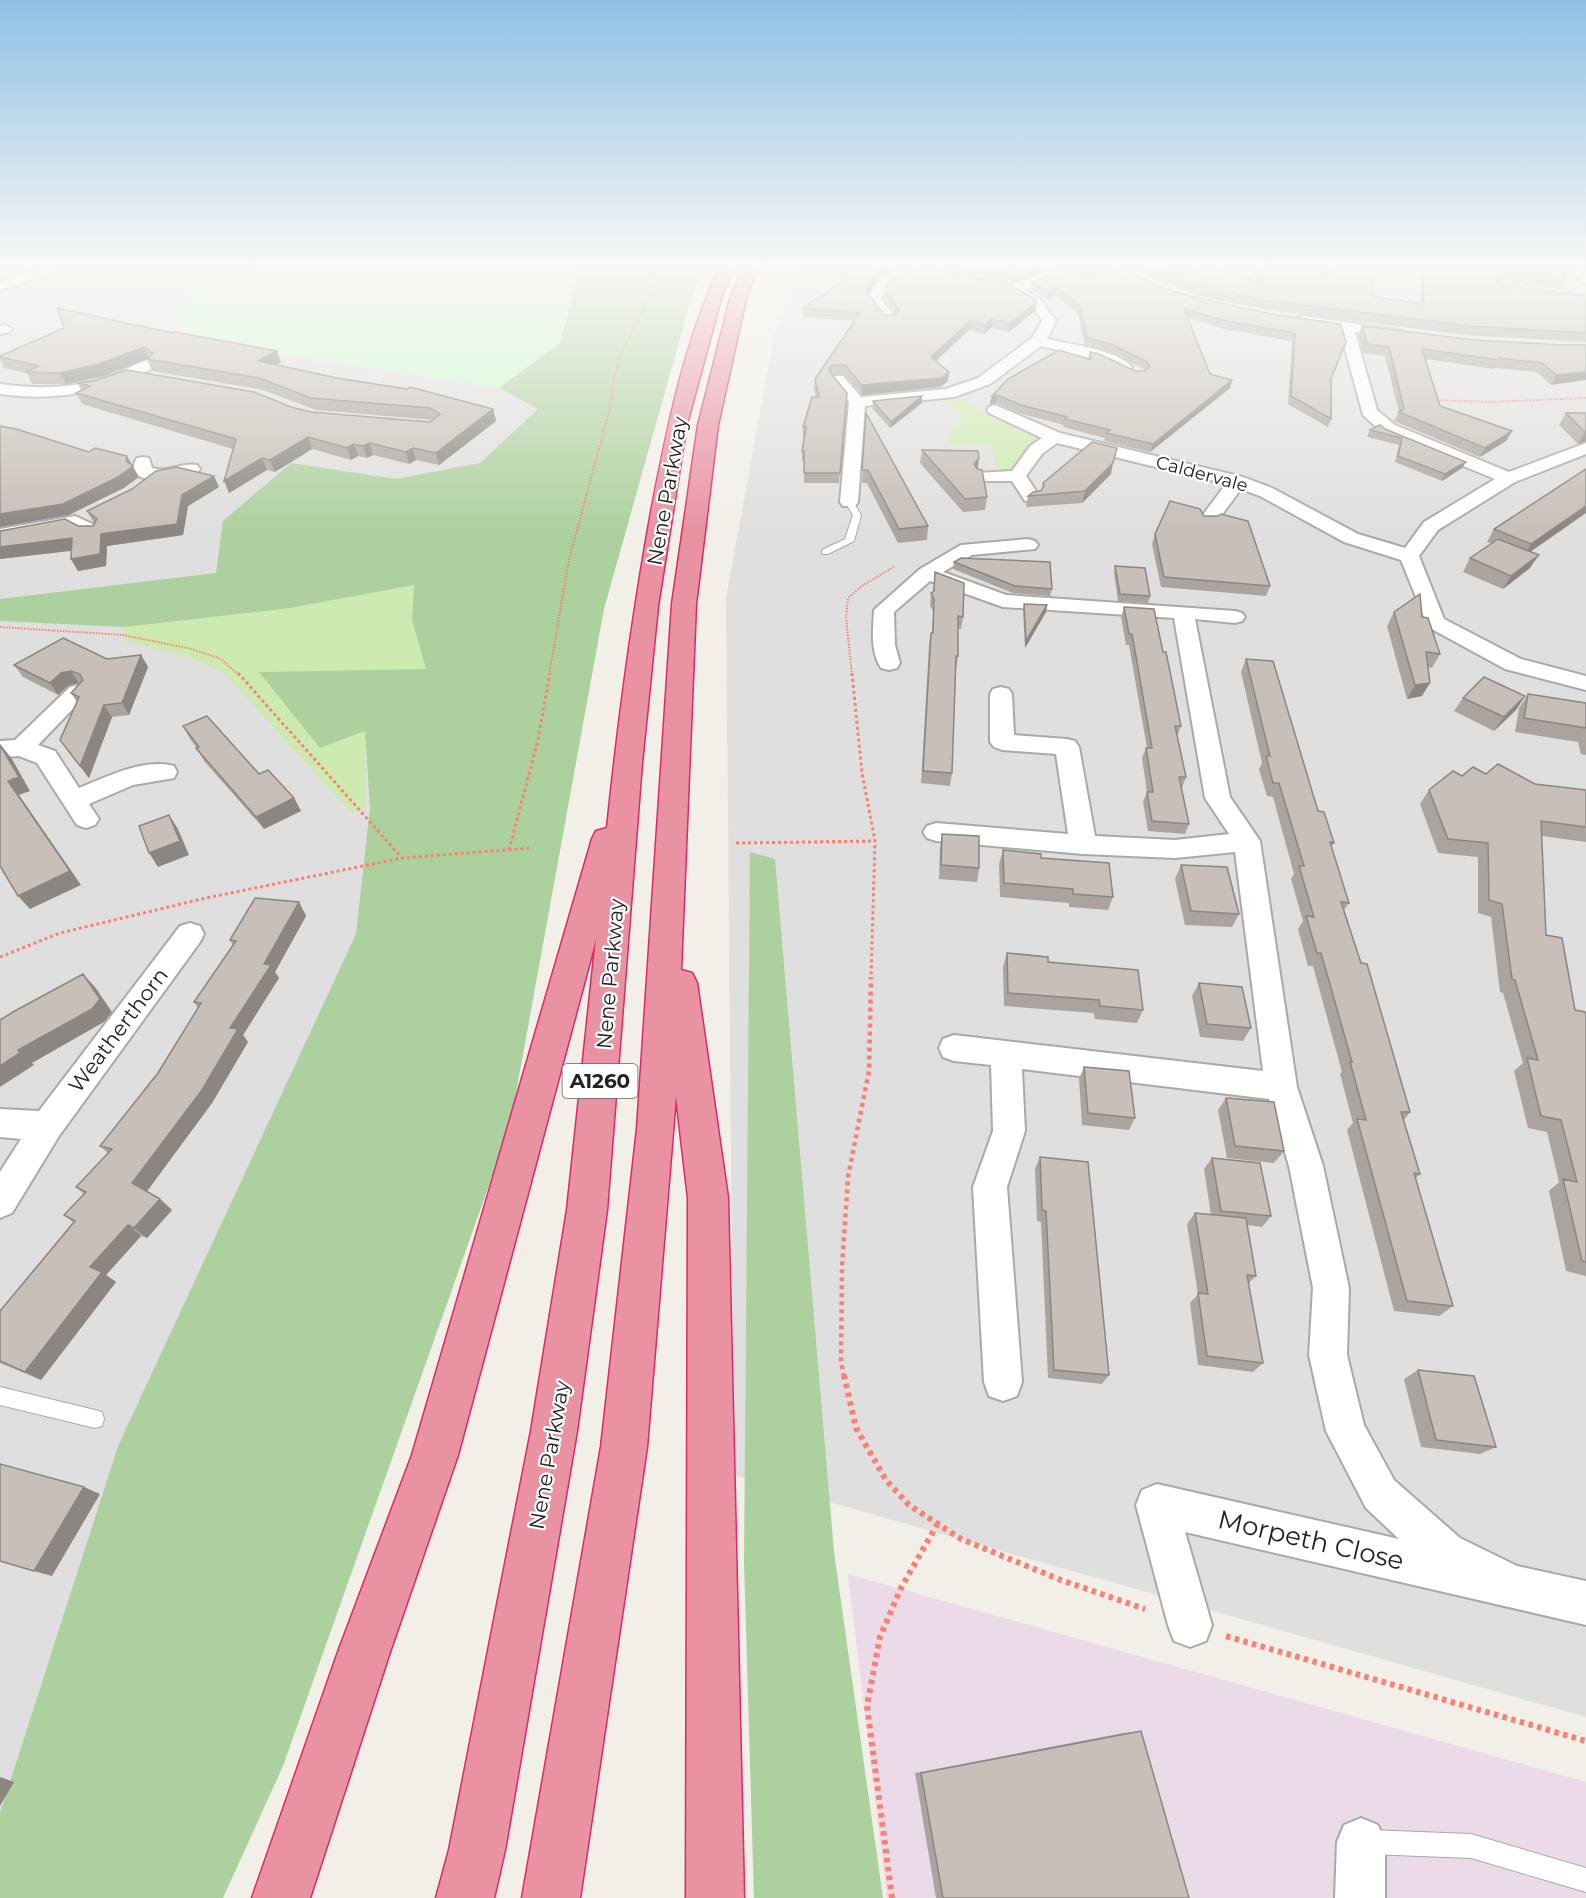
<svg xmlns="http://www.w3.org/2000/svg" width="1586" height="1898" viewBox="0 0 1586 1898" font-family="Montserrat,sans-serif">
	<rect width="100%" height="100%" fill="#f2efe9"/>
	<path fill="#e0dfdf" d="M0,266H691L0,1893Z
		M800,266H1586V1717L734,1475L726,598L774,336Z"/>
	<path fill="#ebdbe8" d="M848,1574L1586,1782V1898H887Z"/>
	<path fill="#cdebb0" d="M962,396L986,416L1015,426L1041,439L1012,470L998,471L991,445L948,444L950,433L963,418L945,400Z
		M415,584L412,620L426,670L365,730V808L352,813L223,672L191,658L123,640L125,627L290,608Z"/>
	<path fill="#add19e" d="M583,266H708L693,292L604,609L510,1126L283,1766L223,1898H0V1813L118,1446L356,934L370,807L365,731L320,748L259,672L426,669L412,620L414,585L290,608L125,627L0,621V599L216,573L223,521L291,463L396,479L480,463L538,409L499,388L560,343L579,270Z
		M750,852L775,859L834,1552L883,1898H754L744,1562Z"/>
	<path fill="#aacbaf" d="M0,266H45L0,283Z"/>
	<path fill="#c8facc" d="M272,266H571L579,270L560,343L499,388L182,340L176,311L194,291L249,271Z"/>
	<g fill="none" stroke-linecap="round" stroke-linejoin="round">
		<g stroke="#a9a9a9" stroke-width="2">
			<path id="lane" d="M846,500H852L861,515L854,541L828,554H822V550L845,539L853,515L845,502Z
				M0,1387L95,1410L102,1412L104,1419L102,1426L95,1428L0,1405Z
				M1369,1830L1471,1834L1586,1868V1892L1471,1858L1369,1854L1361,1850L1357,1842L1361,1834Z"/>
		</g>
		<g stroke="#a9a9a9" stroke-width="4">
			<path id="street" d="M47,266H65L64,269L0,290V282Z
				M917,266H925L929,269L927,272L890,284L881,299L896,319L894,322H884L867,299L880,278Z
				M1118,266H1131L1170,288L1168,291C1156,294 1124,276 1118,266Z
				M1308,266H1320L1325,279L1323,282H1313Z
				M1570,266H1582L1586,270V283L1581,282Z
				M1097,269H1110L1117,273L1110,277L1060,279L1024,289L1040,299L1056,321L1047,339C1068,344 1118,350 1132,367L1129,370H1119L1098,360L1041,346L990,384L954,397L865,406L858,502L855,506H843L840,502L849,402L830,379L833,376H843L861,397L946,389L978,378L1032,338L1042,321C1032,302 1017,294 997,289L995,286L997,283L1012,284L1032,277L1060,271Z
				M1304,316L1403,331L1405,334L1398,338L1355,332L1377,410L1395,425L1509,472L1586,443V454L1515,482L1438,530L1419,556L1444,619L1521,659L1586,676V690L1505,669L1428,627L1401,560L1344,542L1260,496L1241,489L1215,524H1201L1199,520L1226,484L1057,443L1042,454L1026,476L1040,497L1037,501H1025L1012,481H977L974,477L977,473L1012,471L1030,446L1042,438L989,413L987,410L989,407L995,405L1060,433L1243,477L1272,488L1358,534L1405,548L1424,522L1495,479L1383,433L1363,415L1340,330L1299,323L1297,320L1299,317Z
				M5,325L12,329L10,332L0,334V326Z
				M151,359L159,364L156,367C105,392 57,402 0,394V384C37,389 72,389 107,377C122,372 136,363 151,359Z
				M143,457L149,458L152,468C168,473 182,462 197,465L200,469L197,473C185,476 117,491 137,458Z
				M75,516L99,527L101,531L99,535H85L72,528L0,541V529Z
				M1028,539L1035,541L1038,545L1035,549L972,555L943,572L1006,595L1235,611L1242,613L1245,617L1242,621L1235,623L1195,619L1230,797L1260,841L1297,1087L1323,1166L1349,1288L1347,1355L1364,1425L1394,1480L1460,1538L1517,1566L1586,1581V1625L1185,1532L1212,1625L1206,1641L1190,1647L1174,1641L1168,1625L1136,1505L1142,1490L1157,1484L1399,1539L1366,1508L1326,1431L1309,1355L1313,1288L1289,1166L1269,1099L1022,1069L1025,1131L1007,1187L1022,1382L1017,1396L1003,1401L989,1396L984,1382L973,1187L993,1131L991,1065L954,1061L943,1057L939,1048L943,1039L954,1035L1263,1071L1235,852L1175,858L1083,854L936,841L927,838L923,832L927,826L936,823L1068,834L1056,754L1002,750L994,747L990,742V694L993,689L1001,687L1009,689L1012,694L1014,735L1067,739L1075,741L1079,747L1095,836L1175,840L1229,834L1205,798L1174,618L1003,607L930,581L894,612L895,645L900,663L897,668L889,670L881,668C870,651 873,629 874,610L920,569L961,545Z
				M78,685L86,687L89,692L38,745L55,751L79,788C107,777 143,758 174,766L177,772L174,778L133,785L89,804L99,819L95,825L86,828L77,825L37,763L19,756L0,757V741L15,740L70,687Z
				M190,923L200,926L204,934L200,942L59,1136L12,1213L0,1218V1172L21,1139L0,1137V1109L39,1111L180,926Z
				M1361,1818L1378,1825L1385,1842V1898H1335L1337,1842L1344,1825Z"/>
		</g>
		<g stroke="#dc2a67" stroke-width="3">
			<path id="highway" d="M720,266H734L721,299L687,424L658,606L642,763L607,1210L577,1431L505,1850L494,1898H436L449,1850L531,1431L567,1210L596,939L458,1455L390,1652L310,1898H252L338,1652L412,1455L592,839L596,831L607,828C618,722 632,617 651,512C667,428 684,343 720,266Z
				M744,266H758L746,299L718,425L696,604L681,970L692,973L697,983L728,1198L744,1898H686L688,1198L676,1096L647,1447L580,1898H522L601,1447L637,1129L672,604L698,425L730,299Z"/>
		</g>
		<path stroke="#fa8072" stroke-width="2" stroke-dasharray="1.5 1.5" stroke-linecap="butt" d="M1434,400L1491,402L1586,398
			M0,627L123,635L192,649L221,659L239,675
			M549,675L569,560L610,408L614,378L623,351L648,299L650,277L656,266
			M852,675L846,617L848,598L862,586L895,566"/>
		<path stroke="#fa8072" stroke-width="3" stroke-dasharray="3 3" stroke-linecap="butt" d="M238,673L402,858L531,848
			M852,673L862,773L875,841L871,978
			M736,843L875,841
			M509,850L538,740L550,673
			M0,957L60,933L206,898L402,858"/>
		<path stroke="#fa8072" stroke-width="4.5" stroke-dasharray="4 4" stroke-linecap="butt" d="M844,1377L841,1361L842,1267L848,1177L869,1071L871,977"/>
		<path stroke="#fa8072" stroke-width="6" stroke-dasharray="4.5 4.5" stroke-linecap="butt" d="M844,1375L856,1428L886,1480L909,1505L961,1539L1061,1580L1145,1609
			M1226,1636L1586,1741
			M892,1898L867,1706L880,1637L901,1588L938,1523"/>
		<use href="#lane" fill="#fff" fill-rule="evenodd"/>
		<use href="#street" fill="#fff" fill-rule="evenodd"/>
		<use href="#highway" fill="#e892a2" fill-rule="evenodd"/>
	</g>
	<path fill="#aba49e" d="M846,266H911L879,276L868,294L885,315H895L884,299V290L1037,302L1035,311L1009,332L991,328L984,334L969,330L936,361L949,372L948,381L940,387L862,395L845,375L831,374L847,393L839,483H804V461H802V451L804,437H803V427L816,397L814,389L815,379L854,321L803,317V308L839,284Z
		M938,266H1102L1055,269L1012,283Z
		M1136,266H1186L1191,273L1256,281L1249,266H1312L1315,275H1326L1322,266H1360L1374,297L1420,303V266H1562L1566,280L1562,289L1501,282H1499L1500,285L1586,296V342L1466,335L1263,309L1207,298L1180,289Z
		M1031,282L1165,289L1197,298L1272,314L1341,324L1331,380V419L1328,427L1288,404L1292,341L1224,329L1188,318L1210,374L1232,380L1230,388L1150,452L1104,441L1105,438L1063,427L1064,425L1019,413L996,403L990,404L992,396L1088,359L1090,352L1135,371H1145L1144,369L1109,352L1085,346L1078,314L1055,295L1049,300L1030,289Z
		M1362,326L1474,340L1562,345H1586L1551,385L1537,372L1495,368L1494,369L1426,359L1440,406L1512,431L1506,441L1480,457L1394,421L1399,412L1385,356L1363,353L1358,335Z
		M64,328L281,362L276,365L493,409L496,421L439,465L416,460L409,464L373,455L367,458L358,456L351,460L312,449L275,472L267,470L229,493L233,449L82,404L76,393L81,390L78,383L291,407L311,412L430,422L433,420L316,410L263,390L152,371L147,359L104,376L66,384H32L27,373L4,368L0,360V356Z
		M873,401L922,403L890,428L872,408Z
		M866,413L928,526L927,540L898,543L867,483H862Z
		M1566,413H1586V441L1578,444L1559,425Z
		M1385,429L1466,462L1462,468L1442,481L1395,462L1399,445L1367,437L1370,430Z
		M922,450L979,458L978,469L987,497L985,510L963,512L920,463Z
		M1586,469L1530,551V568L1503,589L1463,572L1470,558L1492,543L1487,542L1494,529Z
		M1111,474L1082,503L1026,507L1028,496L1041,491L1043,483Z
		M219,487L188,506L183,535L107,546L106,566L78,571L71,559L72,550L0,559L78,526H93L94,523L87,511Z
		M1204,516L1270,586L1266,596L1161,587L1152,544L1155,534Z
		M954,562L1052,589L1050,596L1013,593L953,569Z
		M1115,566L1150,596L1148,603L1118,601L1114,573Z
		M935,572L963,617L961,629H958V656L956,669L952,773L950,786L921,783L929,645L931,633H932L933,611L930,606L931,593L933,592Z
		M1024,604L1047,605L1046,612L1025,648L1023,611Z
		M1124,607L1163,652L1181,726L1177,736L1186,777L1182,788L1189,824L1185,834L1148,831L1143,802L1147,792L1142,758L1146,748H1147L1129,645H1126L1121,617Z
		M1394,612L1422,617L1440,654L1432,668L1428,667L1422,696L1407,699L1387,626Z
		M141,655L148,667L129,715L112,717L89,778L60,740L77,702L71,693L80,683H79L69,685L58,695L23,677L14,665L107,659Z
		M1246,659L1318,811L1334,843L1331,847L1349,903L1344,910L1410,1112L1404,1120L1420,1174L1415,1179L1453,1306L1439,1316L1394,1311L1347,1130L1353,1123L1340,1074L1342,1072L1313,966H1308L1298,929L1303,921L1291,879L1294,874L1273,797L1267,796L1259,769L1262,763L1241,672Z
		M1528,694L1586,703V755L1581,754L1578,742L1515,732L1519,708Z
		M1525,696L1516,710L1494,731L1454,711L1463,698Z
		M183,726L259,774L294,798L301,811L264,829L204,761L196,748H197L190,739Z
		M1486,774L1535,784L1586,790V842L1542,836L1546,935L1575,1010L1586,1015V1276L1566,1271L1549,1191L1559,1182L1547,1132L1528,1128L1514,1071L1523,1063L1503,993L1500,992L1491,917L1478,913V857L1438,853L1420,804L1429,790L1462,776Z
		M942,834L979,868L977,882L939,879L940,847Z
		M1003,850L1041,858L1113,897L1108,910L1069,907V903L1000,897L999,864Z
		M1181,865L1239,914L1232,927L1185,925L1175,879Z
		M299,902L306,916L275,972L279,978L243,1035L248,1042L212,1103L147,1191L160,1199L172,1210L147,1238L141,1236L106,1275L116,1282L41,1380L0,1363V1311L73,1222L64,1215L84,1194L76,1187L108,1153L100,1146L158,1073L198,1008L194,1002L233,945L230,940Z
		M1007,953L1048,962L1143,1010L1137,1023L1095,1019L1094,1013L1004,1006L1003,967Z
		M1199,983L1251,1028L1243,1041L1200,1037L1192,996Z
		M1084,1067L1135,1118L1129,1130L1082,1125L1079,1079Z
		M1226,1098L1284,1151L1274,1163L1227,1158L1218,1110Z
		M1040,1157L1109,1375L1102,1384L1048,1378L1041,1222L1037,1221L1035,1169Z
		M1212,1158L1271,1216L1262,1227L1247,1225L1256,1276L1248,1284L1263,1363L1253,1372L1198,1365L1190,1303L1198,1294L1187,1224L1195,1213L1211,1215L1204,1169Z
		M1418,1370L1496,1447L1480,1454L1421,1447L1404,1379Z
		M1141,1731L1189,1898H936L915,1773L1123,1733Z"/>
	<path fill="#8b8681" d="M885,266H911L879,276L865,299V290L880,267Z
		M1039,266H1055V269L1012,283L1013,274Z
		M1505,273L1501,282L1496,283V278L1500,274Z
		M1056,287L1055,295L1049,300L1050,292Z
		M1037,302L1035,311L1009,332L1010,323Z
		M992,319L991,328L984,334L985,325Z
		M970,321L969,330L930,366L931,357Z
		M144,347L149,358L104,376L66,384L60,373Z
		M277,351L281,362L262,372L258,361Z
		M949,372L948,381L940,387L862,395V385Z
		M1586,372V380L1551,385L1556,375Z
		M1232,380L1230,388L1150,452L1153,444Z
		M997,395L996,403L990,404L992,396Z
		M922,396V403L890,428L891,422Z
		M493,409L496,421L439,465L436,453Z
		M1512,431L1506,441L1480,457L1485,448Z
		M1586,431V441L1578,444L1585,432Z
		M308,437L312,449L275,472L270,460Z
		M369,443L373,455L367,458L363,446Z
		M354,444L358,456L351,460L347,448Z
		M413,448L416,460L409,464L406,452Z
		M127,456L139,477L124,488L69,515L0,527V514L126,461Z
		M262,458L267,470L229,493L224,481Z
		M979,458L977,471L974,464Z
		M1466,462L1462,468L1442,481L1445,474Z
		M1113,463L1111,474L1082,503L1085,491Z
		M214,476L219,487L188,506L183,535L107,546L106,566L78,571L71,559L101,534L182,495Z
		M1586,506V513L1523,557L1531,544Z
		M72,538L79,550L0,559V547Z
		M1539,555L1530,568L1503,589L1511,576Z
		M1047,605L1046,612L1025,648L1026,641Z
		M141,655L148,667L129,715L122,703Z
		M71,671L79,683L69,685L58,695L50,683L61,673Z
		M1430,683L1422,696L1407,699L1415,685Z
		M1525,696L1516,710L1494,731L1504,717Z
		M104,705L112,717L89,778L80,766Z
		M1,745L12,759L30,791L19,795L81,885L30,909L18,896L8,781Z
		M294,798L301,811L264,829L256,817Z
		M169,815L178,829L189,855L158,867L149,853Z
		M299,902L306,916L275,972L279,978L243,1035L248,1042L212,1103L145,1194L132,1183L230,1028L264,964Z
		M83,974L95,987L112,1012L104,1022L32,1063L34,1065L0,1087V1066Z
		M160,1199L172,1210L147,1238L134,1228Z
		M128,1225L141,1236L106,1275L116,1282L41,1380L25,1372L90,1267Z
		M84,1487L100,1494L52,1576L34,1571Z
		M0,1777L14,1782L0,1806Z"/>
	<path fill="#c7bfb8" stroke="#8b8681" stroke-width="1.5" d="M846,266H885L880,267L865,290L885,315H895L899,310L884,290L892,277L924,267L1009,285L1036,299L1037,302L1010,323L992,319L985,325L970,321L931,357L949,372L941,378L862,385L845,365H832L829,371L847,393L840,473H804V451H802L806,427H803L812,397H819L815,379L860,313L803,308L839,284Z
		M976,266H1039L1013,274Z
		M1154,266H1186L1191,273L1207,266L1263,283L1255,266H1312L1315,275H1328L1330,270L1328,266H1360L1361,268L1363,266H1371L1374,297L1424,304L1423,266H1562L1566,280L1505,273L1500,274L1496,278L1500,285L1586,296V333L1470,326L1266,300L1209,289L1182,280Z
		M1130,271L1165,289L1197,298L1272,314L1341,324L1346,342L1331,379V419L1291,396L1295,333L1226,321L1184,309L1210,374L1232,380L1153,444L1106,433L1110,430L1065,419L1067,417L1021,405L997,395L992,396L1008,379L1059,350L1091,360L1090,352L1099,354L1135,371H1145L1150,367L1146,361L1111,344L1087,338L1080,306L1056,287L1050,292L1031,282L1057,274Z
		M57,308L172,333L175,332L277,351L258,361L337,378L407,389L410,387L493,409L436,453L413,448L406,452L369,443L363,446L354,444L347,448L308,437L270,460L262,458L224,481L236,439L76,393L90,386L78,383L95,381L127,370L254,392L291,407L311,412L430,422L440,414L430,408L311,398L259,378L147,359L153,353L144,347L99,364L60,373L26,372L39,366L0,357V356L64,328Z
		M1362,326L1474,340L1562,345H1586V372L1556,375L1542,363L1499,358V360L1422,349L1440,406L1512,431L1485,448L1399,412L1404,409L1389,347L1367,344Z
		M922,396L891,422L873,401Z
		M866,413L928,526L899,529L868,470H862Z
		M1566,413H1586V431L1585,432Z
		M1380,425L1385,429L1466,462L1445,474L1398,456L1402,438L1370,430Z
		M0,426L16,429L89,452L95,448L127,456L126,461L133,466L118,477L63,504L0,514Z
		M1092,442L1117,448L1113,463L1085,491L1028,496L1033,492L1041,491L1044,486L1043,483Z
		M922,450L978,451L979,458L974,464L977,469L982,470L987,497L965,499Z
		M176,467L214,476L182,495L177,524L101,534L100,554L71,559L72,538L0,547V531L65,519L78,526H93L97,519L87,511L132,489L156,471Z
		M1586,469V506L1531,544L1494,529Z
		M1170,501L1200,509L1204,516H1218L1221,514L1248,521L1270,586L1164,577L1155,534Z
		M1498,539L1539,555L1511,576L1470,558Z
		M961,558L1050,562L1052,589L1015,586L954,562Z
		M1115,566L1145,568L1150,596L1120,594Z
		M935,572L964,583L963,617L958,616V656H956L952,773L923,771L931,633H933L934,599L931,593L934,591Z
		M1420,594L1422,617L1428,618L1440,654L1426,652L1430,683L1415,685L1394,612Z
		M1024,604L1047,605L1026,641Z
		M1124,607L1154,609L1163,652H1166L1181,726H1175L1186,777H1179L1189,824L1152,821L1147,792H1153L1146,748H1152L1132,634H1129Z
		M63,638L107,659L141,655L122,703L104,705L80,766L60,740L79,697L71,693L83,680L80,674L71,671L61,673L50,683L14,665Z
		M1246,659L1273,661L1318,811L1324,812L1334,843L1330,842L1349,903L1341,902L1361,963L1367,964L1410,1112H1401L1420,1174L1414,1173L1453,1306L1407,1301L1357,1119L1366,1120L1350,1062H1352L1321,953H1317L1306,916L1314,917L1299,866H1304L1279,783H1273L1266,756H1270Z
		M1484,677L1525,696L1504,717L1463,698Z
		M1528,694L1586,703V728L1524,718Z
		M207,716L259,774L268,770L294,798L256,817L196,748L199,747L183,726Z
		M0,745L19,777L8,781L70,871L18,896L0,866Z
		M1498,764L1535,784L1586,790V827L1541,821L1546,935L1562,938L1575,1010L1585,1012L1586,1015V1262L1582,1261L1563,1179L1577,1182L1561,1120L1541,1116L1527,1058L1538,1060L1515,980L1512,979L1502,904L1489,900L1488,843L1448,839L1429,790L1453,771L1462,776L1473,767L1486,774Z
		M169,815L180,841L149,853L139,826Z
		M942,834L979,836V868L941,865Z
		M1003,850L1041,854V858L1109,863L1113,897L1073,894V889L1004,883Z
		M1181,865L1227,867L1239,914L1191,911Z
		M255,898L299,902L264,964L271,965L230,1028L238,1029L202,1090L132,1183L160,1199L134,1228L128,1225L90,1267L102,1272L25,1372L0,1361V1311L75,1221L64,1215L86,1192L76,1187L112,1149L100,1146L158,1073L201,1003L194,1002L236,941L230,940Z
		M1007,953L1048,957V962L1138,970L1143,1010L1100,1006L1099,1000L1008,993Z
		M83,974L100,999L92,1009L18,1050L20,1053L0,1066V1020L13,1012Z
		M1199,983L1242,987L1251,1028L1207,1024Z
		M1084,1067L1129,1071L1135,1118L1088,1113Z
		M1226,1098L1274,1102L1284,1151L1235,1146Z
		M1040,1157L1088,1162L1109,1375L1054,1370L1046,1211L1042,1210Z
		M1212,1158L1260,1163L1271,1216L1221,1211Z
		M1195,1213L1246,1218L1256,1276L1247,1275L1263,1363L1207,1356L1198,1293L1208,1294Z
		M1418,1370L1474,1376L1496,1447L1436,1440Z
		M0,1464L84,1487L34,1571L0,1561Z
		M1141,1731L1189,1898H943L921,1773Z"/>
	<linearGradient id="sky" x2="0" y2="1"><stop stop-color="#8fc0e4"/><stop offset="0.5" stop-color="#f9f8f5"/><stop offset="1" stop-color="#f9f8f5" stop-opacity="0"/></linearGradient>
	<rect width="1586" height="531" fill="url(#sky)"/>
	<g text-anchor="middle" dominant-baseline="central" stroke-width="4.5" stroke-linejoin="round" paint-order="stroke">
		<g font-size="18" fill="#222" stroke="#fff">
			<text transform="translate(1202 474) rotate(15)">Caldervale</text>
		</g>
		<rect fill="#fff" stroke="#646464" stroke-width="1.5" x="562.5" y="1064" width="75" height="34" rx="4.5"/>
		<g font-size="20" font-weight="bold" fill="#222">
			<text x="600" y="1081">A1260</text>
		</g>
		<g font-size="21" fill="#222" stroke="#fff">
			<text transform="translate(667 491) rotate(-80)">Nene Parkway</text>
			<text transform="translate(610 974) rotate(-85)">Nene Parkway</text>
			<text transform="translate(118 1030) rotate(-53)">Weatherthorn</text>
			<text transform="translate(549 1455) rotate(-80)">Nene Parkway</text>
		</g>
		<g font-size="26" fill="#222" stroke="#fff">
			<text transform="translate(1311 1540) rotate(13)">Morpeth Close</text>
		</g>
	</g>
</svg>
